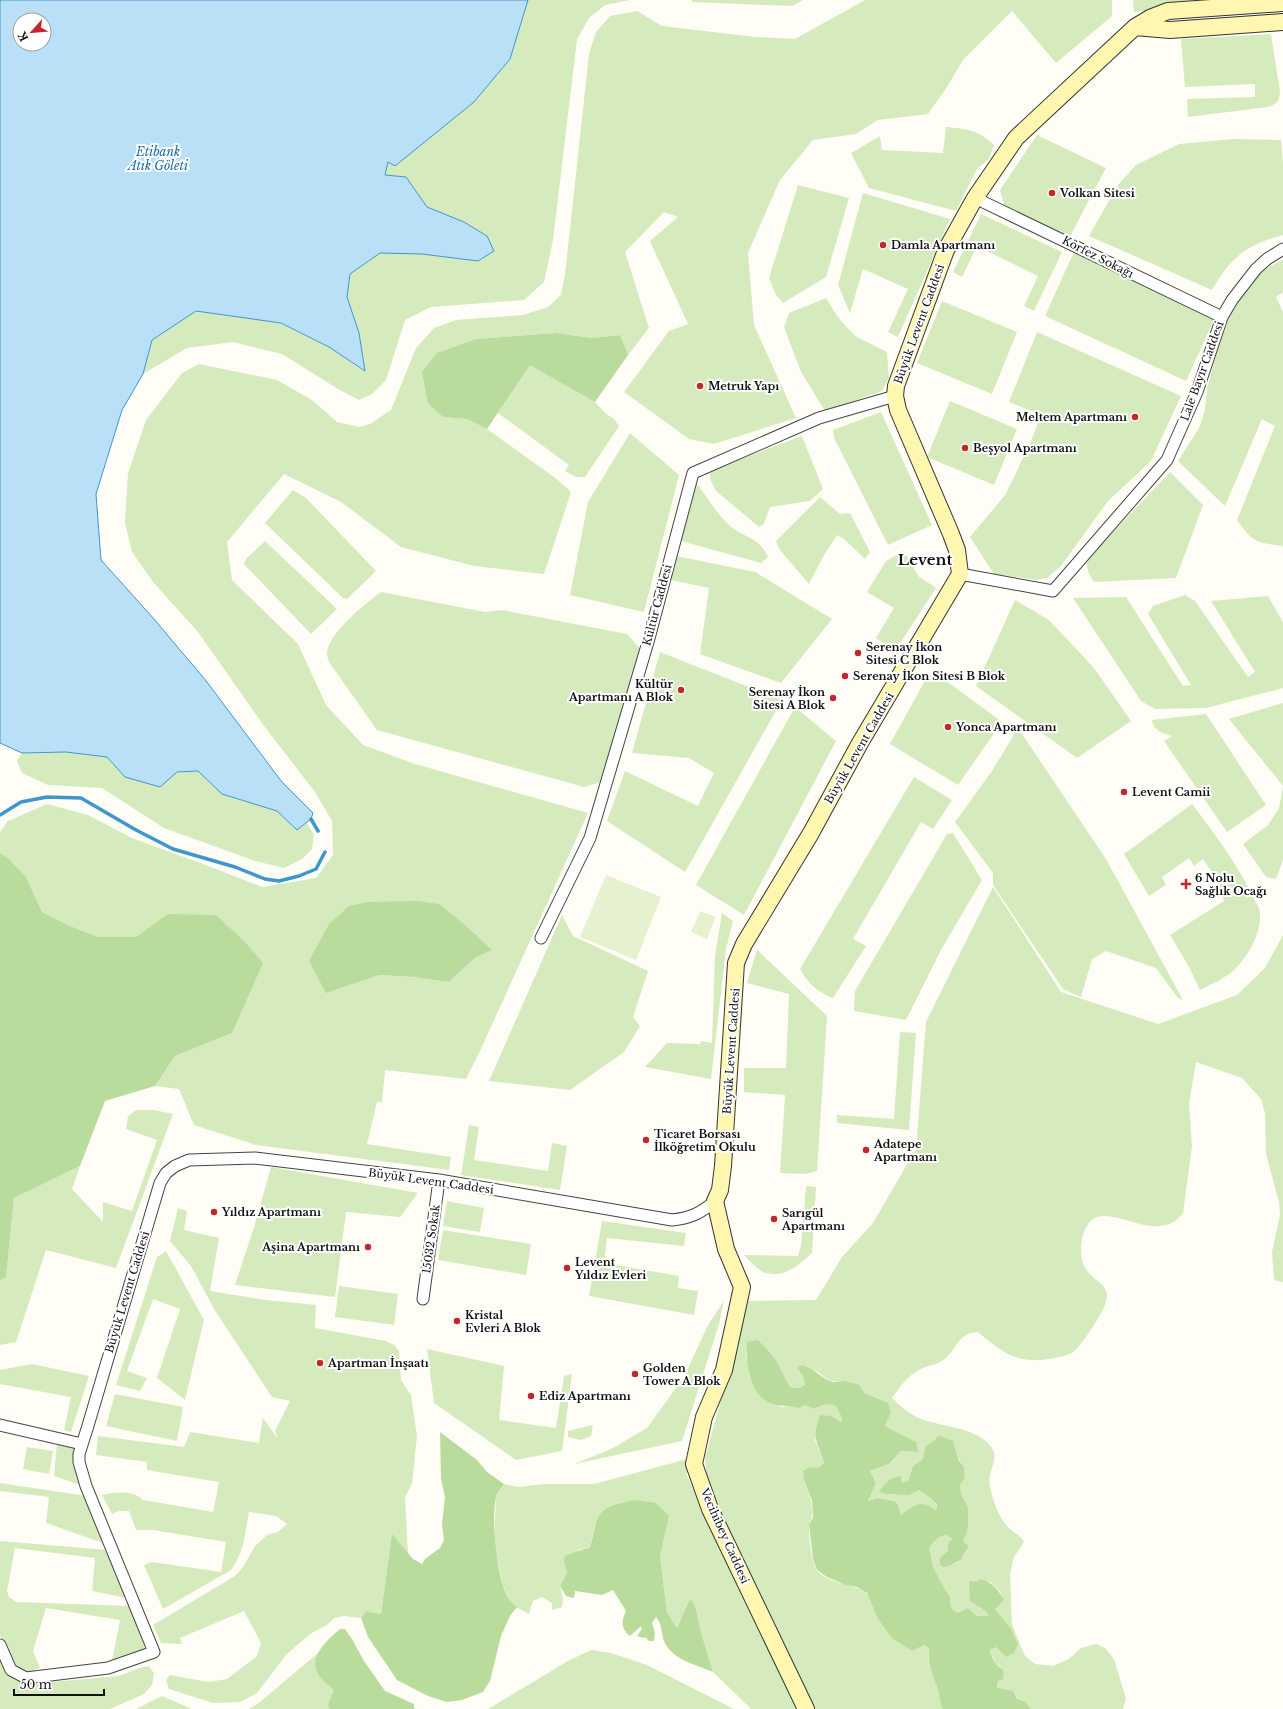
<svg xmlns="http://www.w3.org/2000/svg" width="1283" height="1709" viewBox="0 0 1283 1709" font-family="'Libre Baskerville',serif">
	<rect width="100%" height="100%" fill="#fffdf5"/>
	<path fill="#d5ebbd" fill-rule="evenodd" d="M528,0H630L605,5L589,18L577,39L553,240L544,282L524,300L431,307L405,320L386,380L372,394L359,400L338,389L282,354L233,342L187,348L143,374L152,340L196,311L281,323L329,347L364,371L359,333L347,297L350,274L380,253L422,254L487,236L464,222L427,207L406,177L385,175L388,161L435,132L474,102L510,59Z
		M692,0H803L792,6L692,2Z
		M865,0H1112V16L1056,63L1012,11L963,60L947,87L928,114L878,120L856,134L813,140L780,180L748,253L754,325L796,418L714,444L689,439L624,392L669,331L688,324L650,241L678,217L664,212L625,252L649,328L628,355L619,335L593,338L556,333L476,339L443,417L467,419L487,429L558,480L571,492L544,574L474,566L401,547L341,502L284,474L227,542L232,580L298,644L326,705L363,745L415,764L588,813L480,1051L466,1079L385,1070L382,1102H377L367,1144L451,1157L449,1170L256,1145L194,1125L179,1089L155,1086L175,1056L232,1033L168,915L136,937H98L68,925L42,912L26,877L8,858L0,853V832L8,821L47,804L88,815L132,838L211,867L262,887L316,878L333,855L332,821L315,792L264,726L198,632L153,582L132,552L125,523L128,473L146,420L182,373L199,364L277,380L312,400L337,422L359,427L370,424L391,410L416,348L434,328L456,320L523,315L548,307L561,295L565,275L589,54L596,32L610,16L637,11L662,26L755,37L795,39ZM491,950L475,958L449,982L413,977L378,975Z
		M1133,0H1214L1215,5L1134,12Z
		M1271,34L1280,92C1280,101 1276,104 1268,107L1188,117L1187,99L1255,97V84L1185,87L1181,39Z
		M946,127C966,129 979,130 994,145L989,159L977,169L956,211L869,188L851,153L880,136L882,150L943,153Z
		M1037,135L1106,168L1069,238L1004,205L1000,190Z
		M1234,139L1281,140L1283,164V235C1246,245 1231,257 1212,290L1089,236L1118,185L1136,165L1179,144Z
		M798,185L849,198L826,277L783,303L776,295L769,278Z
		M863,193L950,219L898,337L888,332L908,289L863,269L850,313L838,285Z
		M981,214L1062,252L1034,311L1024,306L1038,276L977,246L962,277L953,272Z
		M1074,252L1215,317L1186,381L1045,316Z
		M1283,260V292L1276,297L1283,312V548L1282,546C1256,542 1253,543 1237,520L1275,426L1262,419L1225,506L1178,461L1199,428L1205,410L1207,389L1226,317L1262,270Z
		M826,298L837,316L855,336L887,352L889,378L882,391L825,411L801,372L784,327L789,313Z
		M942,301L1017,332L992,394L917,363Z
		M1037,332L1181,396L1151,461L1108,501L1061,566L1047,578L1037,580L994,574L970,537L1006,494L1031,441L1041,415L1009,402Z
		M530,364L595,402L605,413L614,419L619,426L585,477H576L565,471L569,465L498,413Z
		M950,401L1017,429L994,485L927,457Z
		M881,412L932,525L888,545L834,438L833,430Z
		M630,433L679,475L644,612L570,595L588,502Z
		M802,436L823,489L810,501L770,507L764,524L759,527L716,491L710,479V473L716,468Z
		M1170,472L1203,505L1176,578L1094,582C1088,574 1086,568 1088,558Z
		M696,483C707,496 716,513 729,525C742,537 761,538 768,557L761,563L681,541Z
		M293,490L306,498L376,571L347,599L343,598L265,523Z
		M820,497L840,514L850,513L870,552L865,559L844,539L837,535L824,555L809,584L780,550L776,541Z
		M265,541L337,609L311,634L244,564L246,559Z
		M904,551L918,576L936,588L895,651L876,638L894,608L867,592L886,561Z
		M676,556L755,572L832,619L781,683L700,654L709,588L671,580Z
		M381,592L485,612L502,610L627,634L641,650L619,725L600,782L584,787L377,730L331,665C329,662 327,657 327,653C329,632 365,604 381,592Z
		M1185,595L1195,601L1248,677L1255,672L1211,601L1268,596L1283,622V688L1206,708L1155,709L1141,701L1073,598L1126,597L1183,686L1191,685L1148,614L1153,606Z
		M1015,600L1049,620L1094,668L1131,721L1077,758L976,686Z
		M660,652L782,700L685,872L607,821L625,771L698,806L714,773L689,758L632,753Z
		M937,674L1002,722L958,785L890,744L927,677Z
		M1283,703V786L1229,719Z
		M795,707L836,741L744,915L696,885Z
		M1206,714L1266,805L1227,832L1164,741L1172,736C1163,733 1153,731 1152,720Z
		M1018,728L1106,859L1183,1000L1178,998L1156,968L1106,951L1092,959L1081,997L1063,989L993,885V873L955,822L992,771Z
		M66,752L107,757L125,777L199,771L222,794L277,811L297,830L307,823L314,835L312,849L302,859L284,868L255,861L164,828L102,788L48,785L22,773L17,761L22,753Z
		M914,777L952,800L933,829L921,822L853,939L866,946L833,998C818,992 808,984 800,969Z
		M1283,787V860L1276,879L1266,877L1243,844L1268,825L1279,808Z
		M1192,804C1215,834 1238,865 1254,899C1256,903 1260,908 1260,913C1262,932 1248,957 1234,970C1224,979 1211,984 1200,990L1188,965L1170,935L1224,901L1217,880L1203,859L1194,866L1189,858L1162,877L1166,885L1149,896L1124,854Z
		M953,833L982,880L941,950L906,1020L854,1011L855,991L947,834Z
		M993,887L1061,992L1158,1024L1237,995L1265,968L1283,935V1282L1277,1281L1274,1279L1272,1252L1280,1215L1279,1202L1266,1154L1265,1113L1261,1099L1242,1078L1196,1062L1189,1104L1192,1146L1183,1213C1159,1246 1114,1205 1093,1219C1079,1229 1077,1260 1088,1272C1095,1282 1107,1283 1107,1297C1107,1308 1081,1347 1072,1353C1063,1357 1042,1361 1033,1360C1010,1360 995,1346 978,1332C959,1333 958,1346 946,1358C937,1366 927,1365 917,1371C907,1377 899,1388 892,1398C901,1407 912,1416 924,1420C945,1427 969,1427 987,1442C1004,1458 986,1469 990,1487C993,1500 998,1516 1007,1526C1013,1533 1018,1533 1024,1542L1014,1557L1010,1574L1012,1625L1025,1656L1035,1664L1053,1666L1069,1659L1081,1648L1096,1644L1105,1648L1114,1659L1126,1699L1123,1709H1031L1026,1702L997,1688L1001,1667L995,1663L990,1650L996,1647L1010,1627L995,1609L1003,1600L1000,1591L989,1581L978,1607L985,1611L989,1616H977L968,1608L958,1613C950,1609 950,1605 950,1597C945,1592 933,1569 932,1562C931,1557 932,1555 929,1550C933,1541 937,1537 946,1535L952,1539L948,1550L939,1559C958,1567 961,1563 969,1546L963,1541L967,1533L968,1526V1507L961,1493L960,1484L965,1478C964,1468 962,1467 959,1459C955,1448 950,1440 938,1435L923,1459L913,1466L908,1481L879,1492C893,1497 906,1494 919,1490L932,1499L937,1506L936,1511C920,1498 915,1507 901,1517L894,1501L877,1498L868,1501L876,1483L870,1471L889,1464L901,1451L917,1452L908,1438L885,1426L887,1421L888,1404L878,1400L840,1381C825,1383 825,1375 814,1370C809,1368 802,1369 797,1368L803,1376L805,1385L799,1388L790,1387L769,1350L746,1353L754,1387L782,1407L792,1406L799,1408L805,1405L814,1409C822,1405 827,1403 836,1406L842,1418L841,1422L831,1416L815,1440L824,1463L818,1468L810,1467L804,1480C808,1492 813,1503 812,1515C812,1519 809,1523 809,1527C809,1539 811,1558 816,1569C823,1582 853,1584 865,1592C869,1595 870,1601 873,1605C884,1620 895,1641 912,1651L924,1645L929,1650C927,1666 933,1672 937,1687C940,1694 939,1702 943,1709H809L713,1507L707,1480L705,1455L686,1474L799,1709H751L713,1672L702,1636L695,1606L690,1600L677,1628L667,1612L660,1557L669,1516L595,1525L590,1548L580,1549L564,1562L567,1573L560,1586L563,1599L562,1607L552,1610V1603L542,1597L533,1601L529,1614L512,1605L503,1585L494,1545L496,1497L504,1484L518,1487L544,1484H594L706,1454L748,1301L816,1300L842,1257L873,1223L916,1149L926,1022Z
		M722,913L733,921L726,949L711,1079L645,1067L667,1043L700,1044L701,1041L712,1043L715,956Z
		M562,915L573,936L648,971L633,1017L640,1026L624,1052L570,1090L489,1081Z
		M757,950L827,1016L817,1171L806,1174L780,1173L785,1095L744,1092V1068H786L789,994L747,983Z
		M900,1032L916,1033L909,1130L837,1123V1115L894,1119Z
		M136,1110H154L173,1114L116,1268L46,1250L16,1342L0,1345V1280L6,1276L14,1198L80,1166L72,1189L103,1222V1202L132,1211L157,1140L126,1129L128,1116Z
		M469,1125L479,1127L474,1160L548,1171L552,1143L567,1146L560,1190L461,1175Z
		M271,1167L418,1193L400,1217L346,1212L335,1297L235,1285L255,1224Z
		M806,1186L816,1187L812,1253C798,1266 781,1281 761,1271C755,1267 749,1260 744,1255L798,1256L801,1245Z
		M447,1201L484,1208L480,1232L443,1226Z
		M178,1208L187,1211L184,1230L219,1238L210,1291L265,1300L316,1305L315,1328L386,1341L394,1345L399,1351L401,1380L411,1395L417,1436L412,1484L405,1497L408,1554L392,1535L381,1614L366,1611L361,1618L344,1616L334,1618L327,1625L310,1634L286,1655L257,1693L240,1702L213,1703L169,1689L166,1680L170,1675L208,1682L227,1679L257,1656L261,1643L244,1611L180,1638L182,1644L161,1643L153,1625L235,1576L243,1567L255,1546L267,1535L278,1532L287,1524L276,1516L249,1512C245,1533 244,1553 231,1570L163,1609L144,1565L152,1562L221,1572L226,1542L153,1530H136L129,1511H119L112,1514L102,1495C115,1492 133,1490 143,1500L213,1512L219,1482L147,1470V1462L96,1455L98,1436L184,1447L190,1432L259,1443L263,1418L278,1439L275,1431L290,1401L272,1397L214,1309L191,1266L170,1241Z
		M602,1221L686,1233L684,1246L607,1238L604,1263L679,1276L678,1288L698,1291L694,1315L589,1296Z
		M443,1230L531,1244L526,1275L438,1260Z
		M166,1251L204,1320L185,1400L157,1378L180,1309L153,1299L127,1371L147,1378L140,1391L116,1385L157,1257Z
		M339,1286L398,1294L394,1325L335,1317Z
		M724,1301L719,1324L682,1441L574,1464L611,1449L647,1428L684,1377L708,1325Z
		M427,1349L504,1366L499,1420L556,1428L564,1376L572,1374L562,1451L516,1460L434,1403Z
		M32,1364L89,1376L71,1432L64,1430L71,1397L0,1384V1370Z
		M115,1394L183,1407L177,1441L106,1426Z
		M593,1425L591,1436L581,1440L568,1437V1431Z
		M57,1443L74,1447L80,1485L54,1476Z
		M27,1447L53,1451L49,1474L23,1469Z
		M0,1483L87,1496L103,1543L46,1523L49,1497L0,1491Z
		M0,1541L107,1550L127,1598L92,1591L95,1558L15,1548L7,1591L9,1597L16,1602L130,1606L145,1649L112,1661L120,1620L46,1608L33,1651L40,1668L25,1673L15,1667L0,1635Z
		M337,1637L390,1699L417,1709H249L260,1702Z
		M591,1650L611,1653L647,1665L734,1709H488L568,1661Z
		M0,1660C7,1676 12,1680 29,1684L119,1676L139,1668L149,1666L154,1673L152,1685L144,1694L110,1709H0Z
		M162,1696L192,1709H193H136Z"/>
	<path fill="#b9dc9c" d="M556,333L593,338L620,335L628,355L595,402L530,365L487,429L467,419L443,417L428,403L422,372L437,353L476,339Z
		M0,853L8,858L26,877L42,912L68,925L98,937H136L168,914L216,915L244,941L263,963L232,1033L175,1056L155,1086L105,1101L80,1166L14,1198L6,1277L0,1280Z
		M417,901L439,904L464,924L492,950L475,958L449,982L413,977L379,975L326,993L309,961L329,924L349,906L368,902Z
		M757,1340C776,1355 779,1367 790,1387L799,1388L805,1385L803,1376L797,1368L802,1365L813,1370L827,1380L833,1382L845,1381L859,1385L864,1393L888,1403L891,1412L885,1426L916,1442L918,1452L901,1451L889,1464L870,1471L876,1483L868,1501L877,1498L894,1501L898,1505L901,1516C906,1510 919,1501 927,1505C930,1506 933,1509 936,1510L937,1505L932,1499L919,1490L909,1495L885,1494L879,1492C886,1482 889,1478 901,1476V1483L908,1481L913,1466L923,1459L926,1446L935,1440L938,1435L953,1441L959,1461L964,1467L965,1478L960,1485L961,1493L968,1507V1526L967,1533L963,1541L969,1546L961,1560L946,1567L941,1566L939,1559L948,1550V1544L952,1539L946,1535C937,1537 933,1541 929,1550C932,1555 931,1557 932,1562C933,1569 946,1592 950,1597C950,1605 950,1609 958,1613L968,1608L977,1616H989L985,1611L970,1601L969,1581L977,1582L980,1579C992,1582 998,1589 1004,1600L995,1609L1010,1627L1018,1644L1014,1653L1006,1657L996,1647L990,1650C991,1654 993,1660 995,1663C1002,1670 1005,1667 1003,1679L998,1681L997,1688L1013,1691L1016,1698L1026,1702L1031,1709H943C939,1702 940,1694 937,1687C932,1672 928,1666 929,1649L924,1645L912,1651L892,1638L878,1619L867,1593L857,1587L846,1585L827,1577L817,1570L813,1559L809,1525L813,1517L812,1501L804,1480L803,1471L810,1467L818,1468L824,1463C816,1439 812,1440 820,1415L831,1416L841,1422L842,1418L836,1406C827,1403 822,1405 814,1409L805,1405L799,1408C788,1405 778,1407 768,1402C749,1392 746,1361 747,1342Z
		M440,1432L477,1460L487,1472L504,1484C502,1488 497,1493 496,1497C491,1519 496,1596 517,1607L510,1616L501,1636L490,1681L483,1692L462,1700L447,1702L428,1696L397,1680L368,1637L361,1618L366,1611L381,1614L392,1534L413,1559L422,1564L425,1559L440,1548L444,1540L442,1524L445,1497L441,1479Z
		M635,1500L656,1503L669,1516L660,1557L667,1612L677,1628L690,1599L695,1606L702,1636L713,1672C695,1664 672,1660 664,1641C661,1633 662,1623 656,1617L652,1623L655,1633L654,1641H649L645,1637L643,1638L637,1636L642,1629L641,1626L630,1636C621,1629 621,1621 626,1611L613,1590L602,1595L575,1591L574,1598L566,1596L560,1586L567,1573L564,1562L565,1556C574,1553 580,1549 590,1548C599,1511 596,1508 635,1500Z
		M340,1629H345L352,1639L364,1661L385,1691L414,1704V1709H330L328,1705L334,1690C330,1686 325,1683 322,1679C304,1660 326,1641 340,1629Z"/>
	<path fill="#e6f2cf" d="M606,875L661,897L636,960L580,937Z
		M700,911L716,917L707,939L691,932Z"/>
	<path fill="#b9e0f7" stroke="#3f96cf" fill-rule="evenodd" d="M0,0H528L510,59L474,102L395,166L388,162L385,175L406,177L427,207L464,222L487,236L494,251L478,261L422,254L380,253L350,274L347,297L359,333L365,371L329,347L281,323L196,311L152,340L143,374L122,410L96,494L101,560L154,619L207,682L282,782L313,813L311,819L297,830L277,811L222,794L198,771L177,772L160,787L125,777L107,757L66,752L22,753L0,743ZM20,20H44V44H20Z"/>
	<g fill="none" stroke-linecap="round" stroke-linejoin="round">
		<path stroke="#3f96cf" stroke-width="3.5" d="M0,815L21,802L47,797L81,798L136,830L173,849L235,867L265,879L279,881L299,876L316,869L325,852
			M311,819L318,831"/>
		<g stroke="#444" stroke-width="13">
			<path id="street" d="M975,198L1222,317
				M960,574L1053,591L1167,460L1197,392L1222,317L1232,300L1256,269L1267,259L1283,249
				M541,938L590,838L648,642L693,473L819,418L895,396
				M423,1299L439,1180
				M0,1425L82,1444
				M0,1645L11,1670L26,1678L108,1668L154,1652L86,1486L79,1462V1454L87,1429L160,1183L166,1173L175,1166L189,1160L255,1158L439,1180L672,1220C691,1218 701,1213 715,1201"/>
		</g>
		<g stroke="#333" stroke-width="18">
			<path id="secondary" d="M1135,27L1170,30L1283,22
				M806,1709L710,1509L694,1464L704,1417L724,1370L742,1287L726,1249L715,1201L720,1190L723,1166L736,963L744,944L811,833L860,743L960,574L957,550L951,534L898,410L895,396L896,386L946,250L975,198L1016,138L1135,27L1150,18L1168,11L1283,3"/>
		</g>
		<use href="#street" stroke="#fff" stroke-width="11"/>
		<use href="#secondary" stroke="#fff6b0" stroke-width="16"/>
	</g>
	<g fill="#c4262e" stroke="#fff" stroke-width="1.5">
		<circle cx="1052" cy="193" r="4"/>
		<circle cx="883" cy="245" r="4"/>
		<circle cx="700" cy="386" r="4"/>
		<circle cx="1135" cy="417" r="4"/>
		<circle cx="965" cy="448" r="4"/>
		<circle cx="858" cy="653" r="4"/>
		<circle cx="845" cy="676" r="4"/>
		<circle cx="681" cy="690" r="4"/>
		<circle cx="833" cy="698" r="4"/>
		<circle cx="948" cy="727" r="4"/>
		<circle cx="1124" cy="792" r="4"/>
		<path d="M1184 878h4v4h4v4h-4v4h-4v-4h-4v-4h4z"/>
		<circle cx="646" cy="1140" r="4"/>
		<circle cx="866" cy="1150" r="4"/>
		<circle cx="214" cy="1212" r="4"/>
		<circle cx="774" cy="1219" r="4"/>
		<circle cx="368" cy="1247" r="4"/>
		<circle cx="567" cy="1268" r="4"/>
		<circle cx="457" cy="1321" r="4"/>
		<circle cx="320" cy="1363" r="4"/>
		<circle cx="635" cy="1374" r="4"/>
		<circle cx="531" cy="1396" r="4"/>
	</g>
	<g text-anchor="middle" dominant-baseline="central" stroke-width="4" stroke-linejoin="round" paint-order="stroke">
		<g font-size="11" font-weight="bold" fill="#111" stroke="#fff" text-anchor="start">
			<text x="1060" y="193">Volkan Sitesi</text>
			<text x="891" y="245">Damla Apartmanı</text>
			<text x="708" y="386">Metruk Yapı</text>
			<text x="1127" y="417" text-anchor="end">Meltem Apartmanı</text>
			<text x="973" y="448">Beşyol Apartmanı</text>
			<text x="866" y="647">Serenay İkon<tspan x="866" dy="13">Sitesi C Blok</tspan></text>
			<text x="853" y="676">Serenay İkon Sitesi B Blok</text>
			<text x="673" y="684" text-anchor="end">Kültür<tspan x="673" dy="13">Apartmanı A Blok</tspan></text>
			<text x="825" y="692" text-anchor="end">Serenay İkon<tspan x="825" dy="13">Sitesi A Blok</tspan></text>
			<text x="956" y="727">Yonca Apartmanı</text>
			<text x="1132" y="792">Levent Camii</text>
			<text x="1195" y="878">6 Nolu<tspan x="1195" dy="13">Sağlık Ocağı</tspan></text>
			<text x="654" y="1134">Ticaret Borsası<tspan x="654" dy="13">İlköğretim Okulu</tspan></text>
			<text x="874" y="1144">Adatepe<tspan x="874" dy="13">Apartmanı</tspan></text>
			<text x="222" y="1212">Yıldız Apartmanı</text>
			<text x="782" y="1213">Sarıgül<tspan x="782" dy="13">Apartmanı</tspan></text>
			<text x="360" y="1247" text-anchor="end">Aşina Apartmanı</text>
			<text x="575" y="1262">Levent<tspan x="575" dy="13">Yıldız Evleri</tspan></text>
			<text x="465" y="1315">Kristal<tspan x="465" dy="13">Evleri A Blok</tspan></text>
			<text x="328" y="1363">Apartman İnşaatı</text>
			<text x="643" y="1368">Golden<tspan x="643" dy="13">Tower A Blok</tspan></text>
			<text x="539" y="1396">Ediz Apartmanı</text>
		</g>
		<g font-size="11" fill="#111" stroke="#fff">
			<text transform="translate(1098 257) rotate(27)">Körfez Sokağı</text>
			<text transform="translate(919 324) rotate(-70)">Büyük Levent Caddesi</text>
			<text transform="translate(1202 371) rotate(-70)">Lale Bayır Caddesi</text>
			<text transform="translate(657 605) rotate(-75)">Kültür Caddesi</text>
			<text transform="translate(859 748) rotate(-60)">Büyük Levent Caddesi</text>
			<text transform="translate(731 1051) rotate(-86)">Büyük Levent Caddesi</text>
			<text transform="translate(431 1181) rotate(8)">Büyük Levent Caddesi</text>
			<text transform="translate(431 1239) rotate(-82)">15032 Sokak</text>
			<text transform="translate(127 1292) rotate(-73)">Büyük Levent Caddesi</text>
			<text transform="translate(725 1536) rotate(66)">Vecihibey Caddesi</text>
		</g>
		<g font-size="12" font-style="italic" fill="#1768a6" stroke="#fff">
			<text x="158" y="151">Etibank<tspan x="158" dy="14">Atık Göleti</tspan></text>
		</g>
		<g font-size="15" font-weight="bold" fill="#111" stroke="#fff">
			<text x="925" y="559">Levent</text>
		</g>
	</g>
	<g transform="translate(32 32) rotate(243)"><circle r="19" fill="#ffffff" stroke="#a0a0a0"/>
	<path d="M0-3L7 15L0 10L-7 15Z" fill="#c4262e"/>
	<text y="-6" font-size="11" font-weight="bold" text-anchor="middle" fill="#111111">K</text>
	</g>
	<path d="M14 1689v6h90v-6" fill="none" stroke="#111111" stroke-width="2"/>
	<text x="20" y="1689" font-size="12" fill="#111111" stroke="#ffffff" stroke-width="3" paint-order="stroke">50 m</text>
</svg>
